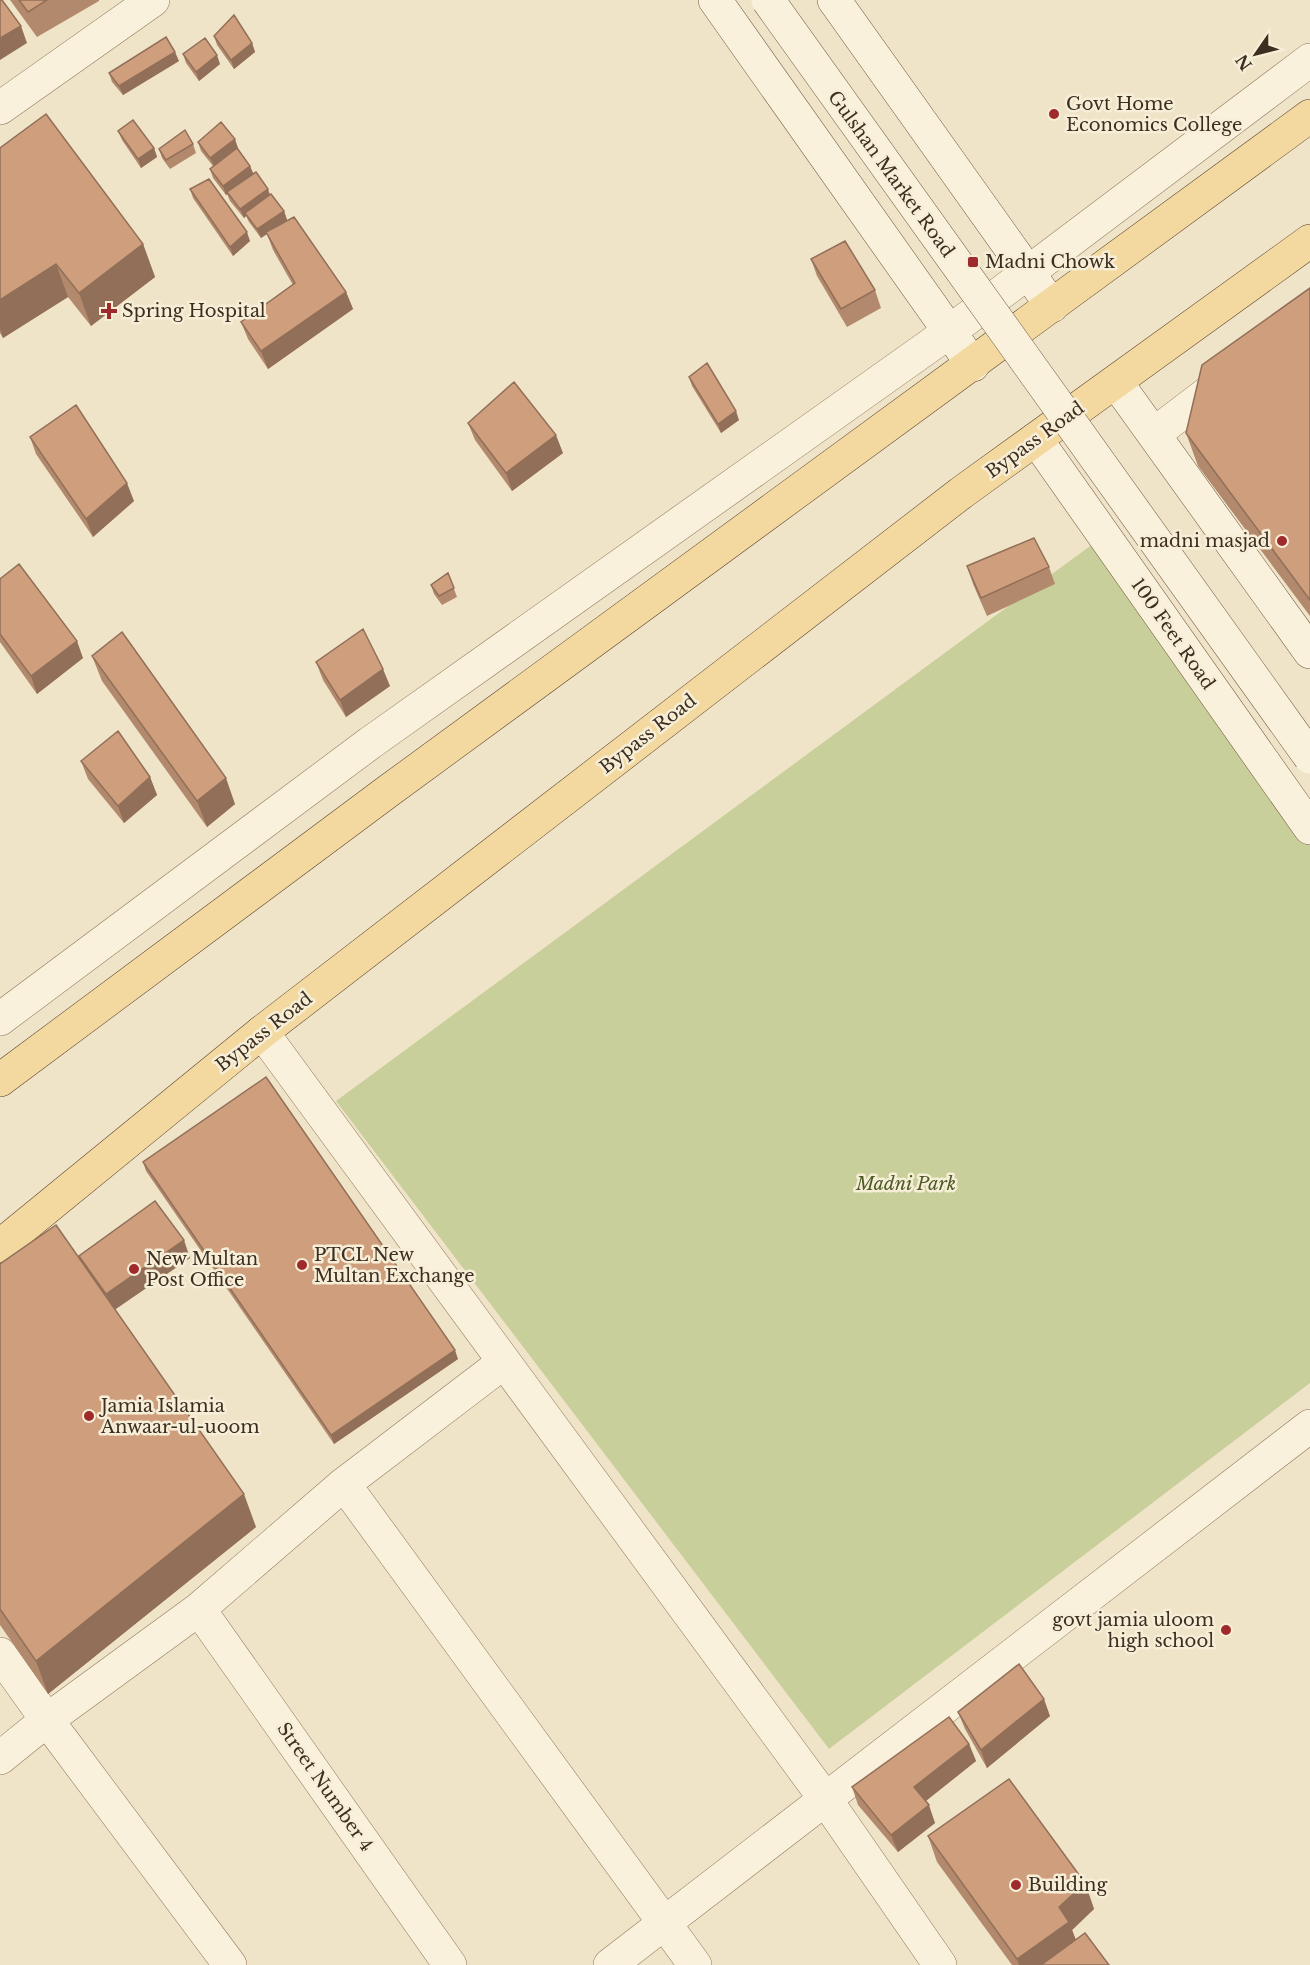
<svg xmlns="http://www.w3.org/2000/svg" width="1310" height="1965" viewBox="0 0 1310 1965" font-family="'Libre Baskerville',serif">
	<rect width="100%" height="100%" fill="#f0e4c8"/>
	<path fill="#c9cf9b" d="M1101,538L1310,835V1383L829,1749L336,1101Z"/>
	<g fill="none" stroke-linecap="round" stroke-linejoin="round">
		<g stroke="#8d765c" stroke-width="34">
			<path id="minor" d="M0,108L153,0
				M1154,434L1229,377
				M0,1019L370,743L949,332L1310,60
				M262,1032L826,1800L940,1965
				M344,1484L695,1965
				M199,1609L450,1965
				M0,1654L47,1720L230,1965
				M0,1758L47,1720L199,1609L344,1484L504,1362
				M610,1965L1310,1426"/>
		</g>
		<g stroke="#6f573f" stroke-width="34">
			<path id="secondary" d="M715,0L973,365
				M834,0L1052,306
				M1116,382L1310,652
				M1036,439L1310,828"/>
		</g>
		<g stroke="#5b4430" stroke-width="34">
			<path id="primary" d="M0,1080L391,789L1310,116
				M0,1246L262,1032L961,493L1310,241"/>
		</g>
		<use href="#minor" stroke="#faf1dc" stroke-width="33"/>
		<use href="#secondary" stroke="#faf1dc" stroke-width="33"/>
		<use href="#primary" stroke="#f3d9a0" stroke-width="33"/>
		<g stroke="#6f573f" stroke-width="34" stroke-linecap="butt">
			<path id="secondary-bridge" d="M768,0L1310,757"/>
		</g>
		<use href="#secondary-bridge" stroke="#faf1dc" stroke-width="33"/>
	</g>
	<path fill="#b2896c" d="M10,0H99V1L37,37Z
		M214,36L252,43L255,52L234,69L217,45Z
		M183,54L220,64L199,81L186,63Z
		M179,61L123,95L112,82L109,73Z
		M118,131L154,148L157,157L141,168L122,140Z
		M198,142L238,148H237L250,166L253,174L284,211L287,220L282,224L346,292L353,309L268,369L248,339L241,322L293,285L273,250L267,234L261,238L249,222L246,216L244,218L230,201L227,194L226,195L213,178L210,169L213,166L201,151Z
		M193,144L196,153L170,169L162,158L159,149Z
		M0,148L143,244L155,277L91,326L68,297L3,338L0,333Z
		M190,189L250,241L233,256L193,198Z
		M811,259L875,290L881,308L847,327L817,276Z
		M1310,288V616L1198,466L1186,433Z
		M689,377L739,420L721,433L692,386Z
		M468,423L563,453L512,491L475,440Z
		M30,437L134,501L93,537L36,454Z
		M967,566L1049,567L1055,584L987,616L973,584Z
		M448,573L457,597L442,605L434,594L431,585Z
		M0,579L83,658L37,694L0,642Z
		M92,656L235,804L207,827L102,681Z
		M316,662L390,686L346,717L323,680Z
		M81,761L150,777L157,795L124,823L88,779Z
		M143,1162L458,1359L334,1444L146,1171Z
		M190,1258L115,1309L256,1527L48,1694L0,1625V1264L80,1259Z
		M958,1712L1050,1716L987,1768L965,1729Z
		M969,1744L976,1761L925,1801L935,1823L898,1852L858,1805L852,1787Z
		M928,1836L1085,1883L1094,1909L1072,1930L1076,1940L1109,1965H1012L937,1862Z"/>
	<path fill="#916f58" d="M21,26L27,43L0,60V38Z
		M252,43L255,52L234,69L231,60Z
		M175,52L179,61L123,95L119,86Z
		M217,55L220,64L199,81L196,72Z
		M235,139L238,148L214,166L210,158Z
		M154,148L157,157L141,168L138,159Z
		M250,166L254,175L226,195L223,186Z
		M268,189L271,198L245,213L246,216L244,218L240,209Z
		M284,211L287,220L261,238L257,229Z
		M247,232L250,241L233,256L230,247Z
		M143,244L155,277L91,326L79,293Z
		M56,264L68,297L3,338L0,329V300Z
		M346,292L353,309L268,369L261,351Z
		M736,411L739,420L721,433L718,424Z
		M556,435L563,453L512,491L506,473Z
		M127,483L134,501L93,537L86,519Z
		M77,641L83,658L37,694L31,676Z
		M383,669L390,686L346,717L340,700Z
		M150,777L157,795L124,823L118,806Z
		M226,778L235,804L207,827L197,801Z
		M184,1240L190,1258L113,1311L106,1294Z
		M455,1350L458,1359L334,1444L331,1435Z
		M244,1494L256,1527L48,1694L36,1661Z
		M1044,1699L1050,1716L987,1768L981,1750Z
		M969,1744L976,1761L921,1805L914,1787Z
		M929,1805L935,1823L898,1852L891,1835Z
		M1085,1883L1094,1909L1072,1930L1079,1948L1055,1965H1019L1017,1959L1059,1907Z"/>
	<path fill="#cf9f7d" stroke="#916f58" stroke-width="1.5" d="M0,0H2L21,26L0,38Z
		M19,0H47L28,12Z
		M234,15L252,43L231,60L214,36Z
		M166,37L175,52L119,86L109,73Z
		M205,38L217,55L196,72L183,54Z
		M46,114L143,244L79,293L56,264L0,300V148Z
		M133,120L154,148L138,159L118,131Z
		M221,122L235,139L210,158L198,142Z
		M185,130L193,144L166,160L159,149Z
		M237,148L250,166L223,186L210,169Z
		M256,172L268,189L240,209L227,192Z
		M209,179L247,232L230,247L190,189Z
		M271,194L284,211L257,229L245,213Z
		M294,217L346,292L261,351L241,322L295,283L266,232Z
		M845,241L875,290L841,309L811,259Z
		M1310,288V600L1186,433L1202,365Z
		M707,363L736,411L718,424L689,377Z
		M514,382L556,435L506,473L468,423Z
		M76,405L127,483L86,519L30,437Z
		M1034,538L1049,567L981,598L967,566Z
		M19,564L77,641L31,676L0,634V579Z
		M448,573L454,588L439,596L431,585Z
		M363,629L383,669L340,700L316,662Z
		M122,632L226,778L197,801L92,656Z
		M118,731L150,777L118,806L81,761Z
		M266,1077L455,1350L331,1435L143,1162Z
		M155,1201L184,1240L106,1294L79,1256Z
		M56,1225L244,1494L36,1661L0,1609V1264Z
		M1019,1664L1044,1699L981,1750L958,1712Z
		M949,1717L969,1744L914,1787L929,1805L891,1835L852,1787Z
		M1009,1779L1085,1883L1059,1907L1069,1922L1017,1959L928,1836Z
		M1085,1933L1109,1965H1041Z"/>
	<g fill="#9e2a2b" stroke="#f7eed8" stroke-width="2">
		<circle cx="1054" cy="114" r="6"/>
		<rect x="967" y="256" width="12" height="12" rx="3"/>
		<path d="M106 302h6v6h6v6h-6v6h-6v-6h-6v-6h6z"/>
		<circle cx="1282" cy="541" r="6"/>
		<circle cx="302" cy="1265" r="6"/>
		<circle cx="134" cy="1269" r="6"/>
		<circle cx="89" cy="1416" r="6"/>
		<circle cx="1226" cy="1630" r="6"/>
		<circle cx="1016" cy="1885" r="6"/>
	</g>
	<g text-anchor="middle" dominant-baseline="central" stroke-width="5" stroke-linejoin="round" paint-order="stroke">
		<g font-size="18" fill="#3d2e20" stroke="#f7eed8" text-anchor="start">
			<text x="1066" y="104">Govt Home<tspan x="1066" dy="21">Economics College</tspan></text>
			<text x="985" y="262">Madni Chowk</text>
			<text x="122" y="311">Spring Hospital</text>
			<text x="1270" y="541" text-anchor="end">madni masjad</text>
			<text x="314" y="1255">PTCL New<tspan x="314" dy="21">Multan Exchange</tspan></text>
			<text x="146" y="1259">New Multan<tspan x="146" dy="21">Post Office</tspan></text>
			<text x="101" y="1406">Jamia Islamia<tspan x="101" dy="21">Anwaar-ul-uoom</tspan></text>
			<text x="1214" y="1620" text-anchor="end">govt jamia uloom<tspan x="1214" dy="21">high school</tspan></text>
			<text x="1028" y="1885">Building</text>
		</g>
		<g font-size="18" fill="#3d2e20" stroke="#f7eed8">
			<text transform="translate(891 174) rotate(54)">Gulshan Market Road</text>
			<text transform="translate(1035 440) rotate(-36)">Bypass Road</text>
			<text transform="translate(1173 634) rotate(55)">100 Feet Road</text>
			<text transform="translate(648 734) rotate(-38)">Bypass Road</text>
			<text transform="translate(264 1032) rotate(-38)">Bypass Road</text>
			<text transform="translate(325 1787) rotate(55)">Street Number 4</text>
		</g>
		<g font-size="18" font-style="italic" fill="#4d5a26" stroke="#f7eed8">
			<text x="906" y="1184">Madni Park</text>
		</g>
	</g>
	<g transform="translate(1256 54) rotate(235)" stroke="#f7eed8" stroke-width="4.5" paint-order="stroke">
	<path d="M0-4.5L10 22L0 15L-10 22Z" fill="#3d2e20"/>
	<text y="-9" font-size="16" font-weight="bold" text-anchor="middle" fill="#3d2e20">N</text>
	</g>
</svg>
